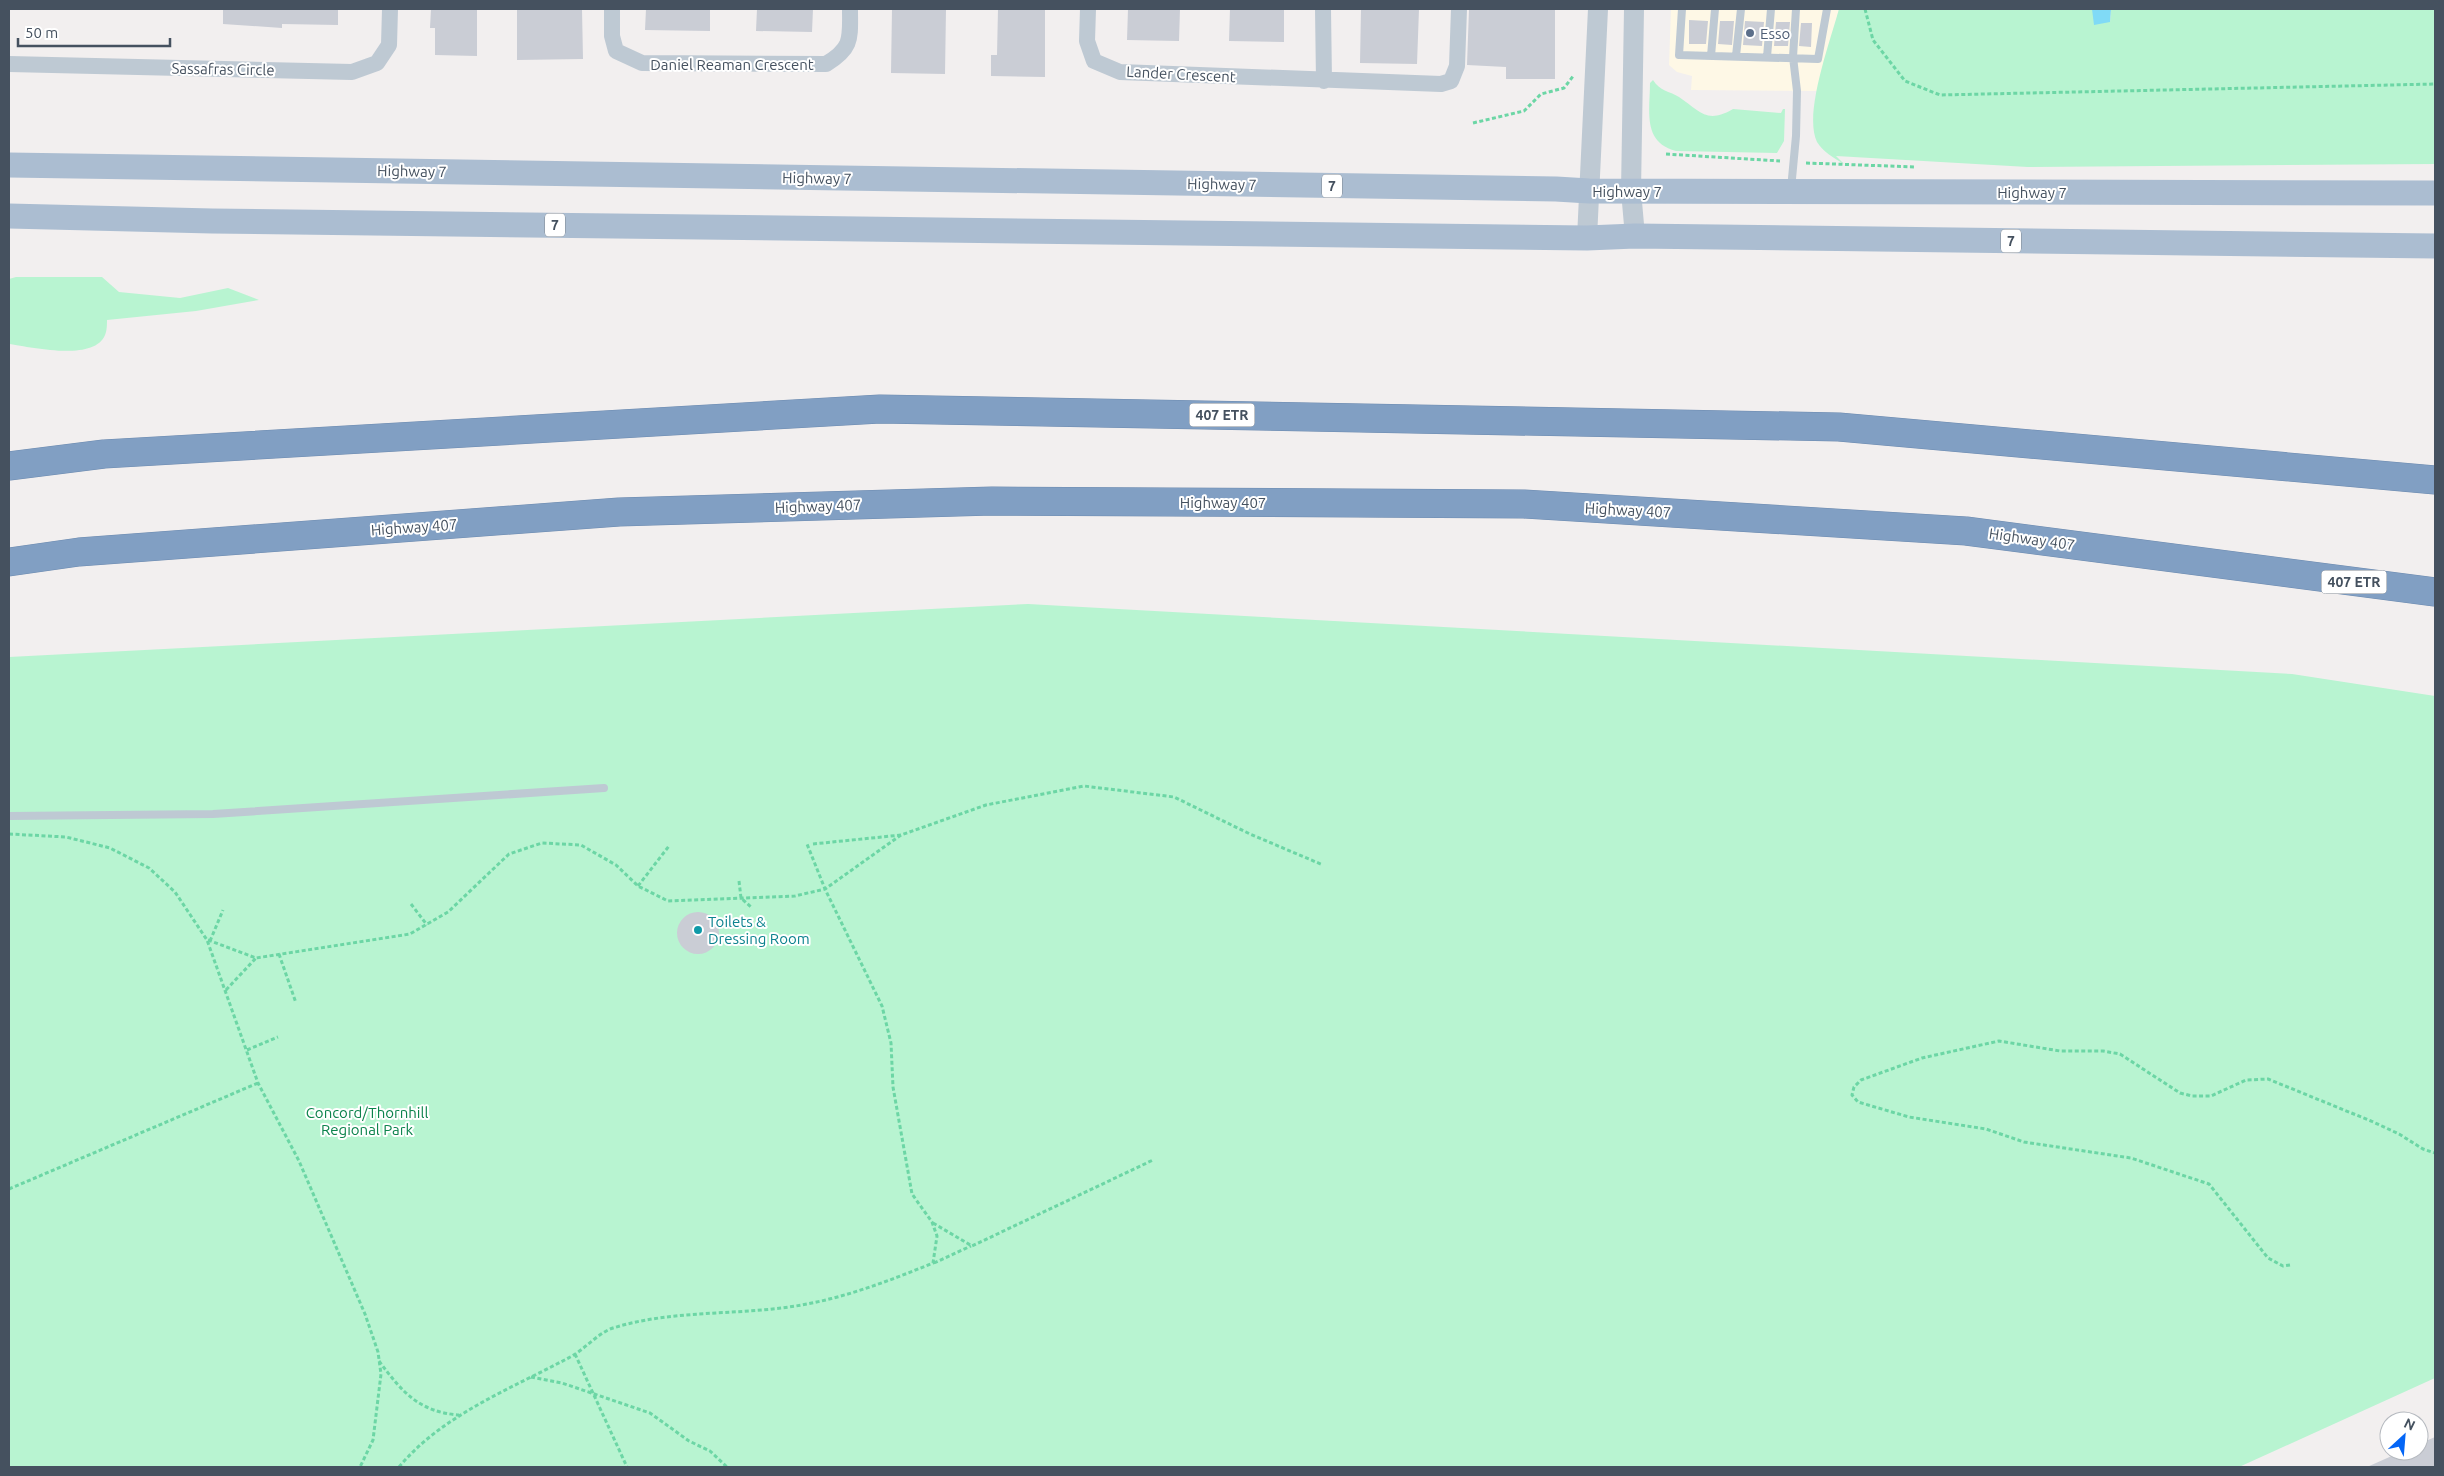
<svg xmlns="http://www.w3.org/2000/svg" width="2444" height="1476" viewBox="0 0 2444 1476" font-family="Ubuntu,sans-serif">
	<rect width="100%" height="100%" fill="#f2efef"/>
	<path fill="#fef8e6" d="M1671,9H1839L1817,91L1691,90L1692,76L1677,72L1669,65Z"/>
	<path fill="#b8f4d1" d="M1839,9H2101L2110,22L2111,9H2435V164L2028,167L1836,156L1844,164C1834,158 1823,152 1817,142C1803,114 1831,39 1839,9Z
		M1653,80C1660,91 1669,91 1679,97C1699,110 1706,125 1733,109L1781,113L1783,109H1785L1784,141L1777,153L1676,151C1642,142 1650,111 1650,83Z
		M16,277H102L119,292L180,298L228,288L259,300L196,311L107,320C107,324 107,331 105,335C94,362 31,347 9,344V279Z
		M1028,604L2292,674L2435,696V1378L2239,1467H9V657Z"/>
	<path fill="#80daf6" d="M2092,9H2111L2110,22L2094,25Z"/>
	<path fill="#cacdd5" d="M223,9H338V25L282,24V28L223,24Z
		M431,9H477V56L435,55V28H430Z
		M517,9H582L583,59L517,60Z
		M646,9H710V31L645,30Z
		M757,9H813L812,32L756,31Z
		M892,9H946L945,74L891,73Z
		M998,9H1045V77L991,76V55H997Z
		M1128,9H1180L1179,41L1127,40Z
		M1230,9H1284V42L1229,41Z
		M1361,9H1419L1417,64L1360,63Z
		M1469,9H1555V79H1506V67L1467,65Z
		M1689,20L1708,21L1706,44H1689Z
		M1720,21H1734L1732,45L1718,44Z
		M1745,21L1764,22L1762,46L1743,45Z
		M1776,22H1790L1788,46H1774Z
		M1801,23H1812L1811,47L1799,46Z
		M677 933a21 21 0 1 1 42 0a21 21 0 1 1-42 0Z
		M2435,1437V1467H2367L2403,1451H2419V1444Z"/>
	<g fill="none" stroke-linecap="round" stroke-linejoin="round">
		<g stroke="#6c8aaf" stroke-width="29">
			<path id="motorway" d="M9,466L104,454L880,409L1839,427L2435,480
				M9,562L79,552L619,512L992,501L1524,504L1966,531L2435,592"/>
		</g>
		<path stroke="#6cd6a5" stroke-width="3" stroke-dasharray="4 2.5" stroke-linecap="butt" d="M1865,9L1873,40L1905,81L1940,95L2435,84
			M1473,123L1524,111L1541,94L1564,88L1574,75
			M1666,154L1780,161
			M1806,163L1915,167
			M9,834L66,837L110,848L149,868L175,892L207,940L258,1083L299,1161L365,1314L378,1352L381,1374L373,1440L360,1467
			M813,844L901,835L986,805L1084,786L1174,797L1250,834L1323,865
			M739,881L741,898L751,907
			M638,886L669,846
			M411,904L427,925
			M208,940L256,958L410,934L448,912L509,854L542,843L581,845L616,865L638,886L668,901L795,896L825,889L901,835
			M210,941L223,910
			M279,954L296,1003
			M226,990L256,958
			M247,1050L278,1037
			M9,1189L258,1083
			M933,1223L972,1246L1153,1160
			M934,1263L971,1246
			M2290,1265L2283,1266L2268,1258L2209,1184L2131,1158L2024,1142L1986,1129L1909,1117L1858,1102L1852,1095L1854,1087L1861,1080L1922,1058L1999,1041L2060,1051H2103L2120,1054L2180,1093L2192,1096H2211L2246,1080L2268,1079L2371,1121L2399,1134L2423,1149L2435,1153
			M575,1354L627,1467
			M379,1361C402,1392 419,1412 459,1415
			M531,1377L562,1383L650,1413L689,1441L710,1451L727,1467
			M399,1467C443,1414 513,1388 572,1356C586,1348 598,1333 613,1328C667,1311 725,1315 781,1308C834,1302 884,1283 933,1263L937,1236L932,1222L912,1194L893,1087L891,1043L882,1006L825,889L807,844"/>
		<path stroke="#bec9d3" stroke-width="8" d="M1682,9L1679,55L1818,59L1827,9
			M1711,56L1715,9
			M1736,56L1741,9
			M1767,57L1771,9
			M1791,189L1796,136L1797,91L1793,57L1796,9
			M9,816L213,814L604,788"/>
		<path stroke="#bec9d3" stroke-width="16" d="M612,9V36L616,51L642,63L826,64C853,48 850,38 850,9
			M1088,9L1087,41L1094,61L1120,72L1441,84L1451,81L1457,66L1459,9
			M1323,9L1324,81
			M9,64L352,72L377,63L389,45L390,9"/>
		<path stroke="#bec9d3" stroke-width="20" d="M1634,9L1631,191L1635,236
			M1587,238L1598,9"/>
		<path stroke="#abbdd1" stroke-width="25" d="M9,165L1556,189L1589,191L2435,193
			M9,216L212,221L1587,238L1635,236L2435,246"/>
		<use href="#motorway" stroke="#819fc3" stroke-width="28"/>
	</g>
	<circle fill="#5c6f8a" stroke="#fff" stroke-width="2" cx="1750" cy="33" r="5"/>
	<circle fill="#0f9aa8" stroke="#fff" stroke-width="2" cx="698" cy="930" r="5"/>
	<g text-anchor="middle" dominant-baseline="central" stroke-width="4" stroke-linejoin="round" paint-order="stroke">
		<g fill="#fff" stroke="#7d858f" stroke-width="1">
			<rect x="1322" y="174.5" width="20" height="23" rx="4"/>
			<rect x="545" y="213.5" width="20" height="23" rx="4"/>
			<rect x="2001" y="229.5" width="20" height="23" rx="4"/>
			<rect x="1189.5" y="403.5" width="65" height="23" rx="4"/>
			<rect x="2321.5" y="570.5" width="65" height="23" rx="4"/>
		</g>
		<g font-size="14" font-weight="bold" fill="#45515f">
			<text x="1332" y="186">7</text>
			<text x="555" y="225">7</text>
			<text x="2011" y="241">7</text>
			<text x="1222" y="415">407 ETR</text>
			<text x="2354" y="582">407 ETR</text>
		</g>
		<g font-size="15" fill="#4e5e75" stroke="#fff" text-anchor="start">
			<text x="1760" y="33">Esso</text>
		</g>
		<g font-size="15" fill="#45515f" stroke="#fff">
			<text x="732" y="64">Daniel Reaman Crescent</text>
			<text transform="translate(223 69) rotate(1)">Sassafras Circle</text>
			<text transform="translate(1181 74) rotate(3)">Lander Crescent</text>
			<text transform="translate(412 171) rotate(1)">Highway 7</text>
			<text transform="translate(817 178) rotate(1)">Highway 7</text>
			<text transform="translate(1222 184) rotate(1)">Highway 7</text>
			<text x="1627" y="191">Highway 7</text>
			<text x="2032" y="192">Highway 7</text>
			<text x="1223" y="502">Highway 407</text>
			<text transform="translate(818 506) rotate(-2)">Highway 407</text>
			<text transform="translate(1628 510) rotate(3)">Highway 407</text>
			<text transform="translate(414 527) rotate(-4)">Highway 407</text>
			<text transform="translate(2032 539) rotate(8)">Highway 407</text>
		</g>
		<g font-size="15" fill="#0d838f" stroke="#fff" text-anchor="start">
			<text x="708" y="921">Toilets &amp;<tspan x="708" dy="17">Dressing Room</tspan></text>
		</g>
		<g font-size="15" fill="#0c834c" stroke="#fff">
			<text x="367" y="1112">Concord/Thornhill<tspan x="367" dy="17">Regional Park</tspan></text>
		</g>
	</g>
	<rect width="2444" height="1476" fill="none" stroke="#45515f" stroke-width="20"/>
	<g transform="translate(2404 1436) rotate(26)"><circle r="24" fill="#ffffff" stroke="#b5b9bf"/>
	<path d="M0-4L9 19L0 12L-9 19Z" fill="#0466f6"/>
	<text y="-8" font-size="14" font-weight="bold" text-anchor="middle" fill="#45515f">N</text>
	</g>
	<path d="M18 38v8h152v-8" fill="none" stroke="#45515f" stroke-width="2.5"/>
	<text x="25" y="38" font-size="15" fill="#45515f" stroke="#ffffff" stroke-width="4" paint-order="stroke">50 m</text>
</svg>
